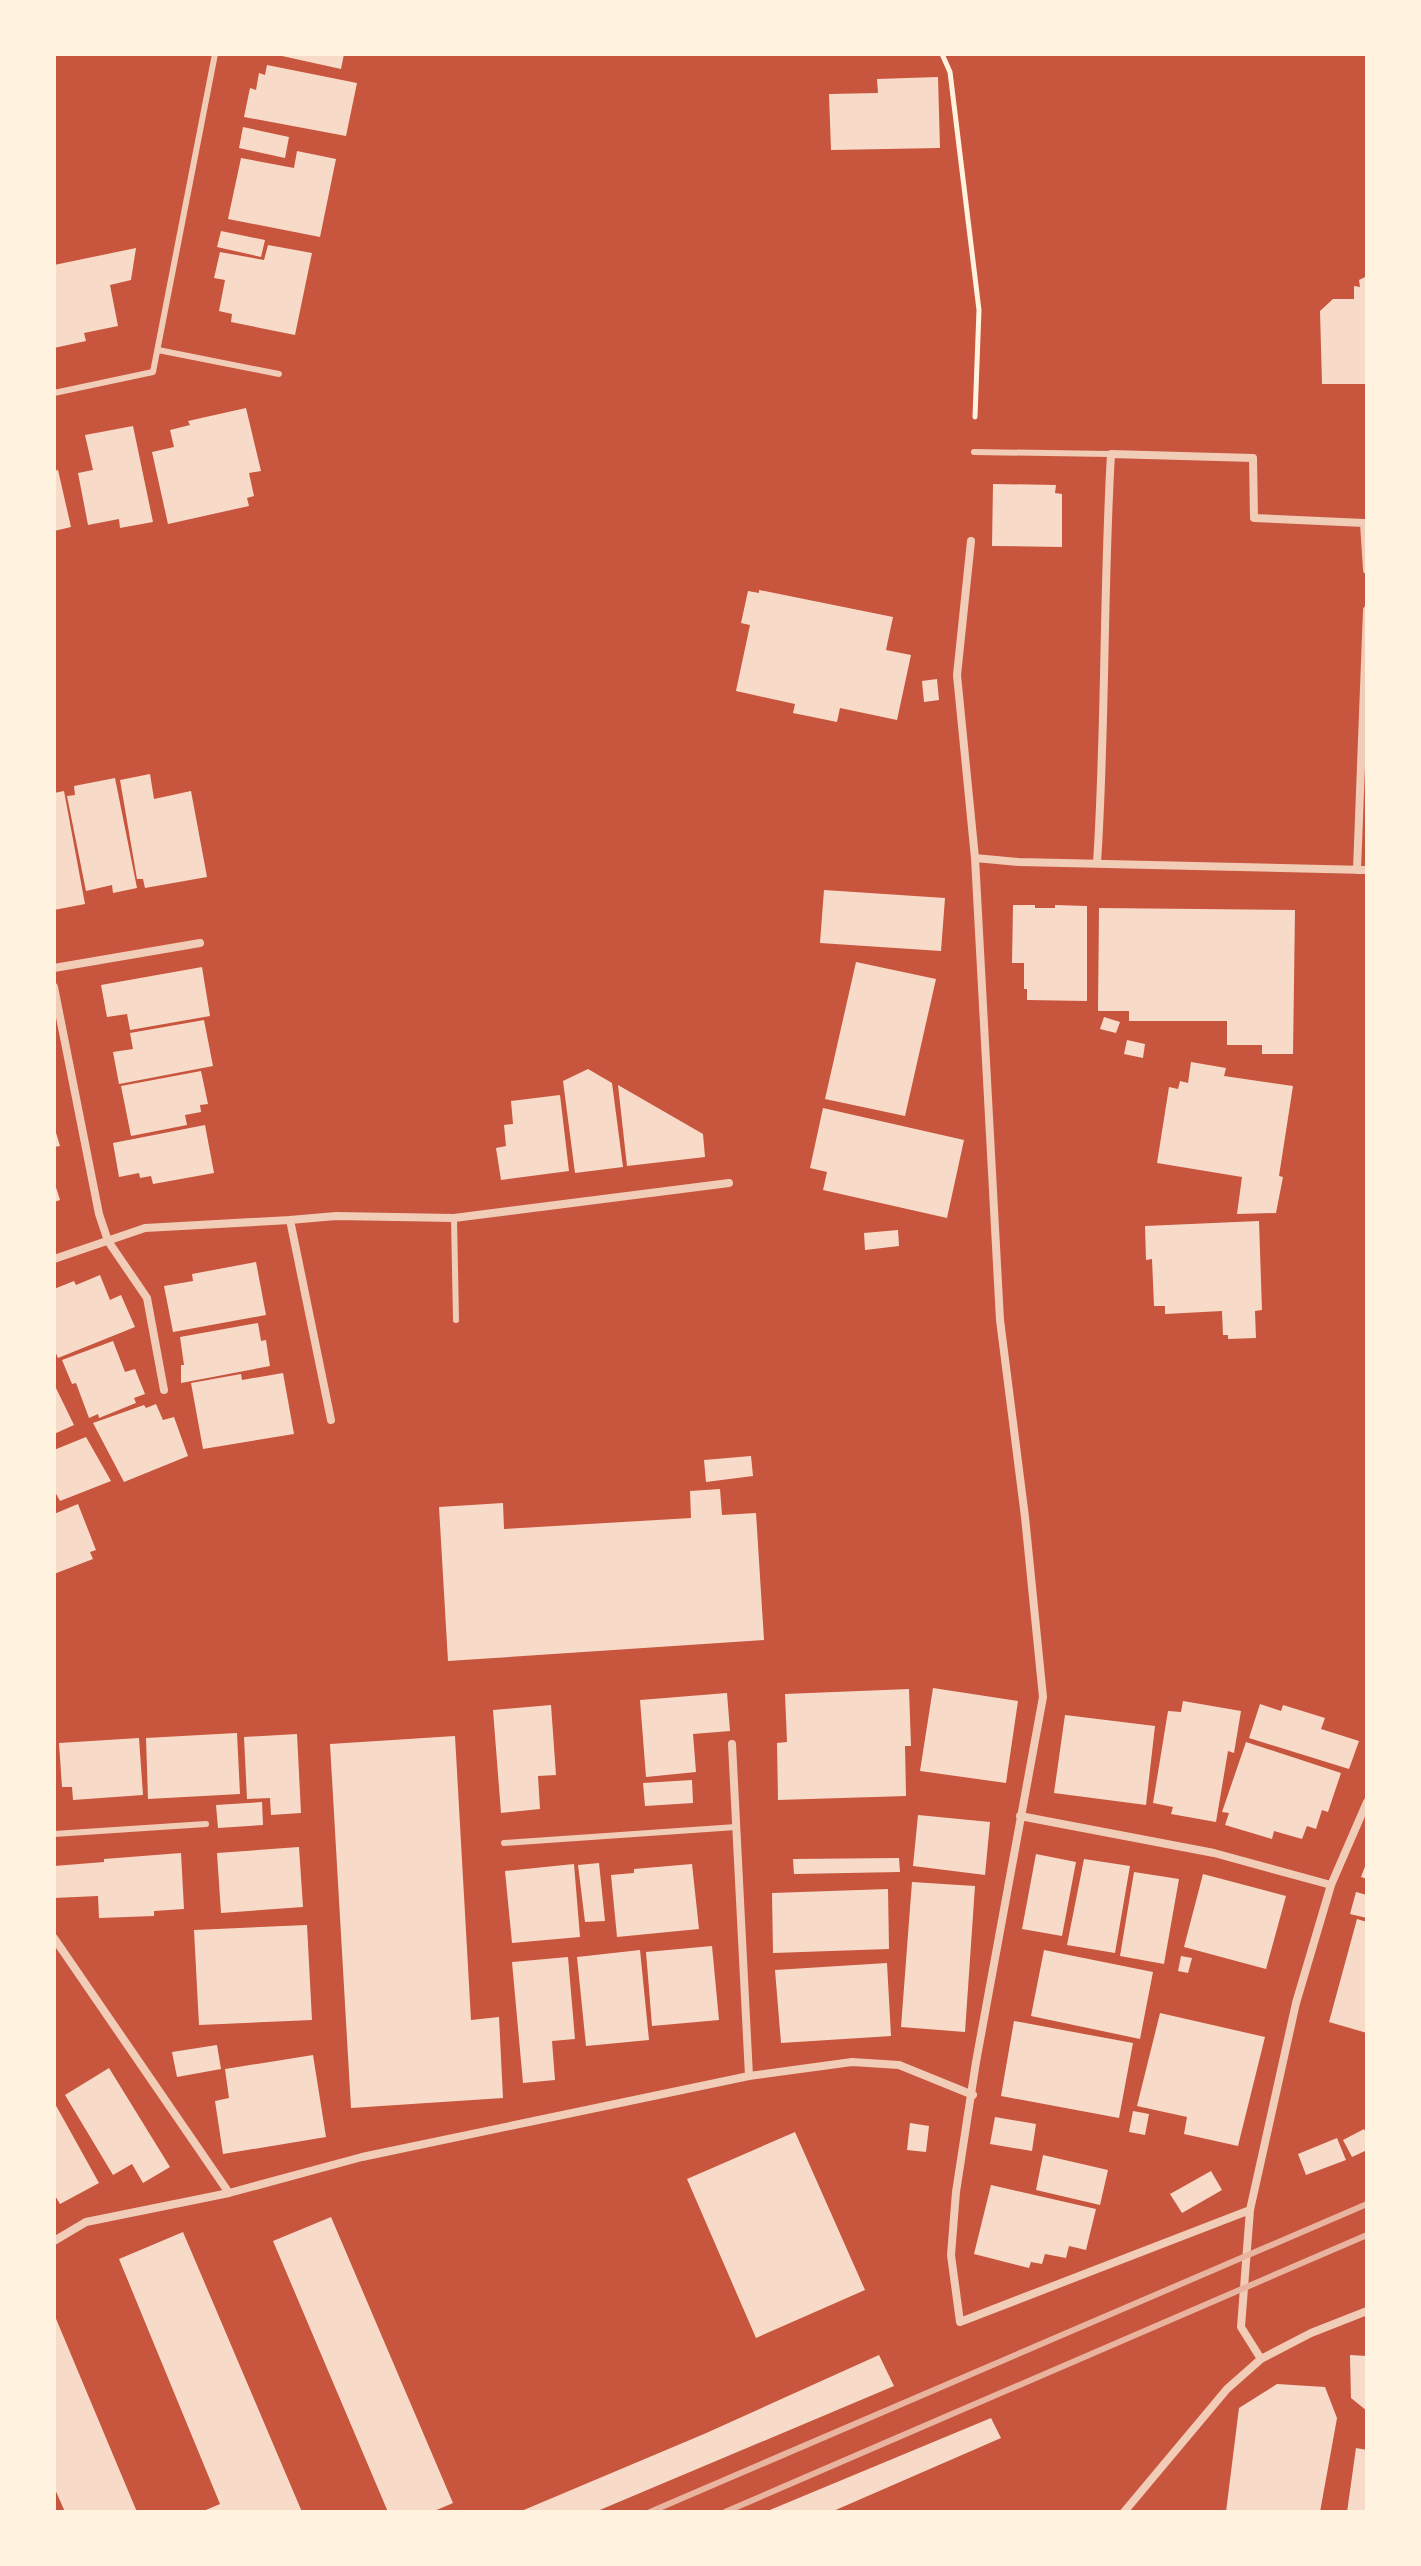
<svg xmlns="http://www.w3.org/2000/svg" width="1421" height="2566" viewBox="0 0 1421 2566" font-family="'Work Sans',sans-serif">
	<rect width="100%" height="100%" fill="#c8553d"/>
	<path fill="#f7dbc8" d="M273,54H344L341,69Z
		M267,65L357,83L346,136L244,117L250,88L256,90L259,73L265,75Z
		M938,77L940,148L831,150L829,94L878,93L877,79Z
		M243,127L289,137L285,158L239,148Z
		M297,151L336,159L320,237L228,219L241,158L294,168Z
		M221,231L265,240L261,257L217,247Z
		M268,245L312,253L295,335L231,322L232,314L219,311L225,280L214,278L220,252L264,260Z
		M136,248L131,280L110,285L118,326L84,333L86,341L54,348V265Z
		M1367,276V384H1322L1320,311L1333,299H1354V286L1360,287L1359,280Z
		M246,408L261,471L249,473L254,496L247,498L249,506L168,524L152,452L174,447L170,430L190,425L188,421Z
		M133,426L153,522L120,528L119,519L88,525L78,473L93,470L85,435Z
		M58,470L71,527L54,531V471Z
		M993,484L1056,485L1055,493L1062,494V547L992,546Z
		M759,590L893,617L886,650L911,655L897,720L840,708L837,722L793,713L795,704L736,691L750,625L741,623L748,591L759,593Z
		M937,679L939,700L924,702L922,681Z
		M150,774L154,799L191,791L207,877L145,888L143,879H137L120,780Z
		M115,778L137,888L113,893L112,885L86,891L67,796L75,795L74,786Z
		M64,791L85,904L54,910V793Z
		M824,890L945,898L941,951L820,943Z
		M1013,905H1035V908H1055V905L1087,906V1001L1027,1000V989H1024V963H1012Z
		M1099,908L1295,910L1293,1054H1262V1045H1227V1021H1129V1011H1098Z
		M856,962L936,979L905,1116L825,1099Z
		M202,967L210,1016L130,1030L127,1014L107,1017L101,985Z
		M1104,1017L1120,1022L1116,1033L1100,1029Z
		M204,1020L213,1066L119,1084L113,1052L133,1049L130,1033Z
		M1127,1040L1145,1044L1143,1058L1124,1054Z
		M1191,1062L1226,1068L1224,1076L1293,1086L1279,1176L1283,1177L1276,1213L1237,1214L1242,1177L1157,1163L1169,1087L1178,1089L1180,1081L1188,1083Z
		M588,1069L612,1083L623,1167L575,1173L563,1081Z
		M201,1071L208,1104L200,1105L201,1112L185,1115L187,1125L131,1136L121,1086Z
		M618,1085L703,1134L705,1157L627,1166Z
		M560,1095L569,1171L501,1180L496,1148L506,1146L504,1125L513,1124L511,1101Z
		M823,1108L964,1140L947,1218L823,1190L827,1172L810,1168Z
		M205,1125L214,1173L153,1184L151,1176L140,1178L139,1173L119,1177L113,1143Z
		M54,1126L60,1146L54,1147Z
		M54,1181L60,1200L54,1202Z
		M1259,1221L1262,1310L1255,1311L1256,1338L1228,1339V1335H1223L1222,1311L1165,1314V1306H1154L1152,1259L1146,1260L1145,1226Z
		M898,1230L899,1246L865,1250L864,1233Z
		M256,1262L266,1315L173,1332L164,1286L193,1281L192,1274Z
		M100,1275L110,1300L121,1295L135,1327L58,1358L54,1349V1289L74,1281L76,1285Z
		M258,1323L261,1341L266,1340L270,1366L181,1383V1365H184L180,1337Z
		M113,1341L125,1372L135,1369L145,1394L134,1398L136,1403L99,1418L98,1414L89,1418L76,1383L72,1384L62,1360Z
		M283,1373L294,1434L203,1449L191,1383L241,1374L242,1380Z
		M54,1384L74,1425L54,1434Z
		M156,1404L163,1420L174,1417L188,1456L124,1482L93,1423L144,1405L146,1408Z
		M86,1437L111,1481L60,1501L54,1490V1450Z
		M751,1456L753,1476L706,1482L704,1460Z
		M720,1489L722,1515L756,1513L764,1640L448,1661L439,1507L503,1503L504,1529L691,1518L690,1491Z
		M78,1504L96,1550L90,1552L93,1559L54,1574V1514Z
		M933,1688L1018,1701L1006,1783L920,1771Z
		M909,1689L911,1746H905L906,1796L778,1800L777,1743L787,1742L785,1694Z
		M727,1693L730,1731L693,1734L696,1772L646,1777L640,1700Z
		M1183,1701L1241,1711L1234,1753L1228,1751L1216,1822L1171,1814L1173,1807L1153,1803L1168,1711L1181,1712Z
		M1260,1704L1281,1711L1283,1705L1325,1718L1321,1729L1359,1741L1349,1769L1249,1738Z
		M551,1705L556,1775L538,1776L540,1809L501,1813L493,1710Z
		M1065,1715L1155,1726L1146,1805L1054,1793Z
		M237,1733L240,1794L148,1799L146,1738Z
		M297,1734L301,1813L271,1815L270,1798L247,1799L244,1737Z
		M455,1736L471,2020L499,2017L503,2098L351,2108L330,1744Z
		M139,1738L143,1795L73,1800L72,1787H62L59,1743Z
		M1246,1742L1341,1773L1328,1812L1322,1810L1316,1829L1307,1826L1302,1839L1274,1831L1272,1839L1225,1825L1229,1813L1222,1812Z
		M692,1780L693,1803L645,1806L643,1783Z
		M262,1802L263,1825L218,1828L216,1805Z
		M918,1815L990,1822L985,1875L913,1866Z
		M299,1847L303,1907L221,1913L217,1853Z
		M181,1853L184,1909L154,1911V1916L99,1918L98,1896L54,1898V1866L104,1862V1859Z
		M1036,1854L1076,1862L1062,1936L1022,1929Z
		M899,1858L900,1872L794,1874L793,1859Z
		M1084,1859L1130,1866L1115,1953L1067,1945Z
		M1367,1861V1879L1361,1877Z
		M599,1863L605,1921L585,1922L578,1865Z
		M574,1864L580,1937L512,1943L505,1871Z
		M692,1864L699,1929L617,1937L611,1875L634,1873V1869Z
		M1134,1872L1179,1879L1164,1964L1120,1956Z
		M1203,1874L1286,1896L1266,1969L1184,1947Z
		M912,1882L975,1886L965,2032L901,2027Z
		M888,1889L889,1949L773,1953L772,1893Z
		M1356,1892L1367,1895V1918L1350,1914Z
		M1357,1919L1367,1922V2033L1329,2022Z
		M307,1925L312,2020L199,2025L194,1930Z
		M712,1946L719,2020L652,2026L646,1952Z
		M640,1950L649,2040L586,2046L577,1957Z
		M1044,1950L1153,1972L1140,2039L1031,2016Z
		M1181,1956L1192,1958L1188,1973L1178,1971Z
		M568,1957L575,2039L552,2041L555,2080L523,2083L512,1962Z
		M887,1963L891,2036L781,2043L775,1970Z
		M1160,2013L1265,2037L1238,2146L1184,2134L1187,2117L1137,2106Z
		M1014,2021L1133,2043L1119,2118L1001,2096Z
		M217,2045L221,2069L177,2077L172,2052Z
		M313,2055L326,2137L223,2154L215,2101L229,2098L225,2069Z
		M109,2068L170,2167L143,2183L132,2164L113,2175L65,2095Z
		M54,2102L99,2183L60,2204L54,2194Z
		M1133,2111L1149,2114L1145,2135L1129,2132Z
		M995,2117L1036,2124L1032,2151L990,2144Z
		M910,2123L929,2126L926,2152L907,2150Z
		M1364,2129L1367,2135V2150L1352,2157L1343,2140Z
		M795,2132L865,2290L756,2338L687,2179Z
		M1337,2138L1346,2160L1306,2175L1298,2154Z
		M1043,2155L1108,2170L1100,2205L1036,2190Z
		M1211,2171L1222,2190L1182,2213L1170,2194Z
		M991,2185L1096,2209L1086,2250L1069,2246L1066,2258L1045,2254L1042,2264L1031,2262L1029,2268L974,2254Z
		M331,2217L453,2503L432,2512H388L273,2241Z
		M183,2232L302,2512H201L220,2504L119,2259Z
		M54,2314L137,2512H65L54,2487Z
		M879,2355L894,2386L595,2512H519L704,2434Z
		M1350,2355L1367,2356V2411L1351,2398Z
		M1277,2384L1325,2387L1337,2418L1320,2512H1226L1239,2408Z
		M991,2418L1001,2438L831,2512H765Z
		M1356,2448L1367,2450V2512H1347Z"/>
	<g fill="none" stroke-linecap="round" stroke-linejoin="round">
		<path stroke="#fff3e0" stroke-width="5" d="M942,54L950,72L979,310L975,417"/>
		<path stroke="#f1ccb7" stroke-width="6" d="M158,350L279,374
			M54,393L153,372L215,54
			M974,452L1111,454
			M454,1218L456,1320
			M54,1834L206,1824
			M504,1843L736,1827"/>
		<path stroke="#f1ccb7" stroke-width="8" d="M971,541L957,675L975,858L1000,1320L1025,1517L1043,1697L976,2062L956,2192L951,2255L960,2322L1250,2210
			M975,858L1019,862L1367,870
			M1097,863C1106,727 1103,590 1111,454L1253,458L1254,518L1364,523L1367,570
			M1357,870L1367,610
			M54,968L200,943
			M54,987L99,1214L108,1241L147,1298L164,1390
			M290,1220L336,1216L454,1218L729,1183
			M54,1259L145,1228L290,1220L331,1420
			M1020,1816L1214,1853L1331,1885
			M54,1938L229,2193
			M749,2076L852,2062L899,2065L973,2095
			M54,2241L86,2222L229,2193L362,2157L749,2076L732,1744
			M1261,2359L1241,2327L1250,2210L1296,2003L1331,1885L1367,1802
			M1124,2512L1227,2389L1261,2359L1311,2333L1367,2311"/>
		<path stroke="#e9b49f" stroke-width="6" d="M650,2512L1367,2204
			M725,2512L1367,2235"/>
	</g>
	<rect width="1421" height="2566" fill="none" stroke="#fff3e0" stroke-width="112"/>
</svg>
